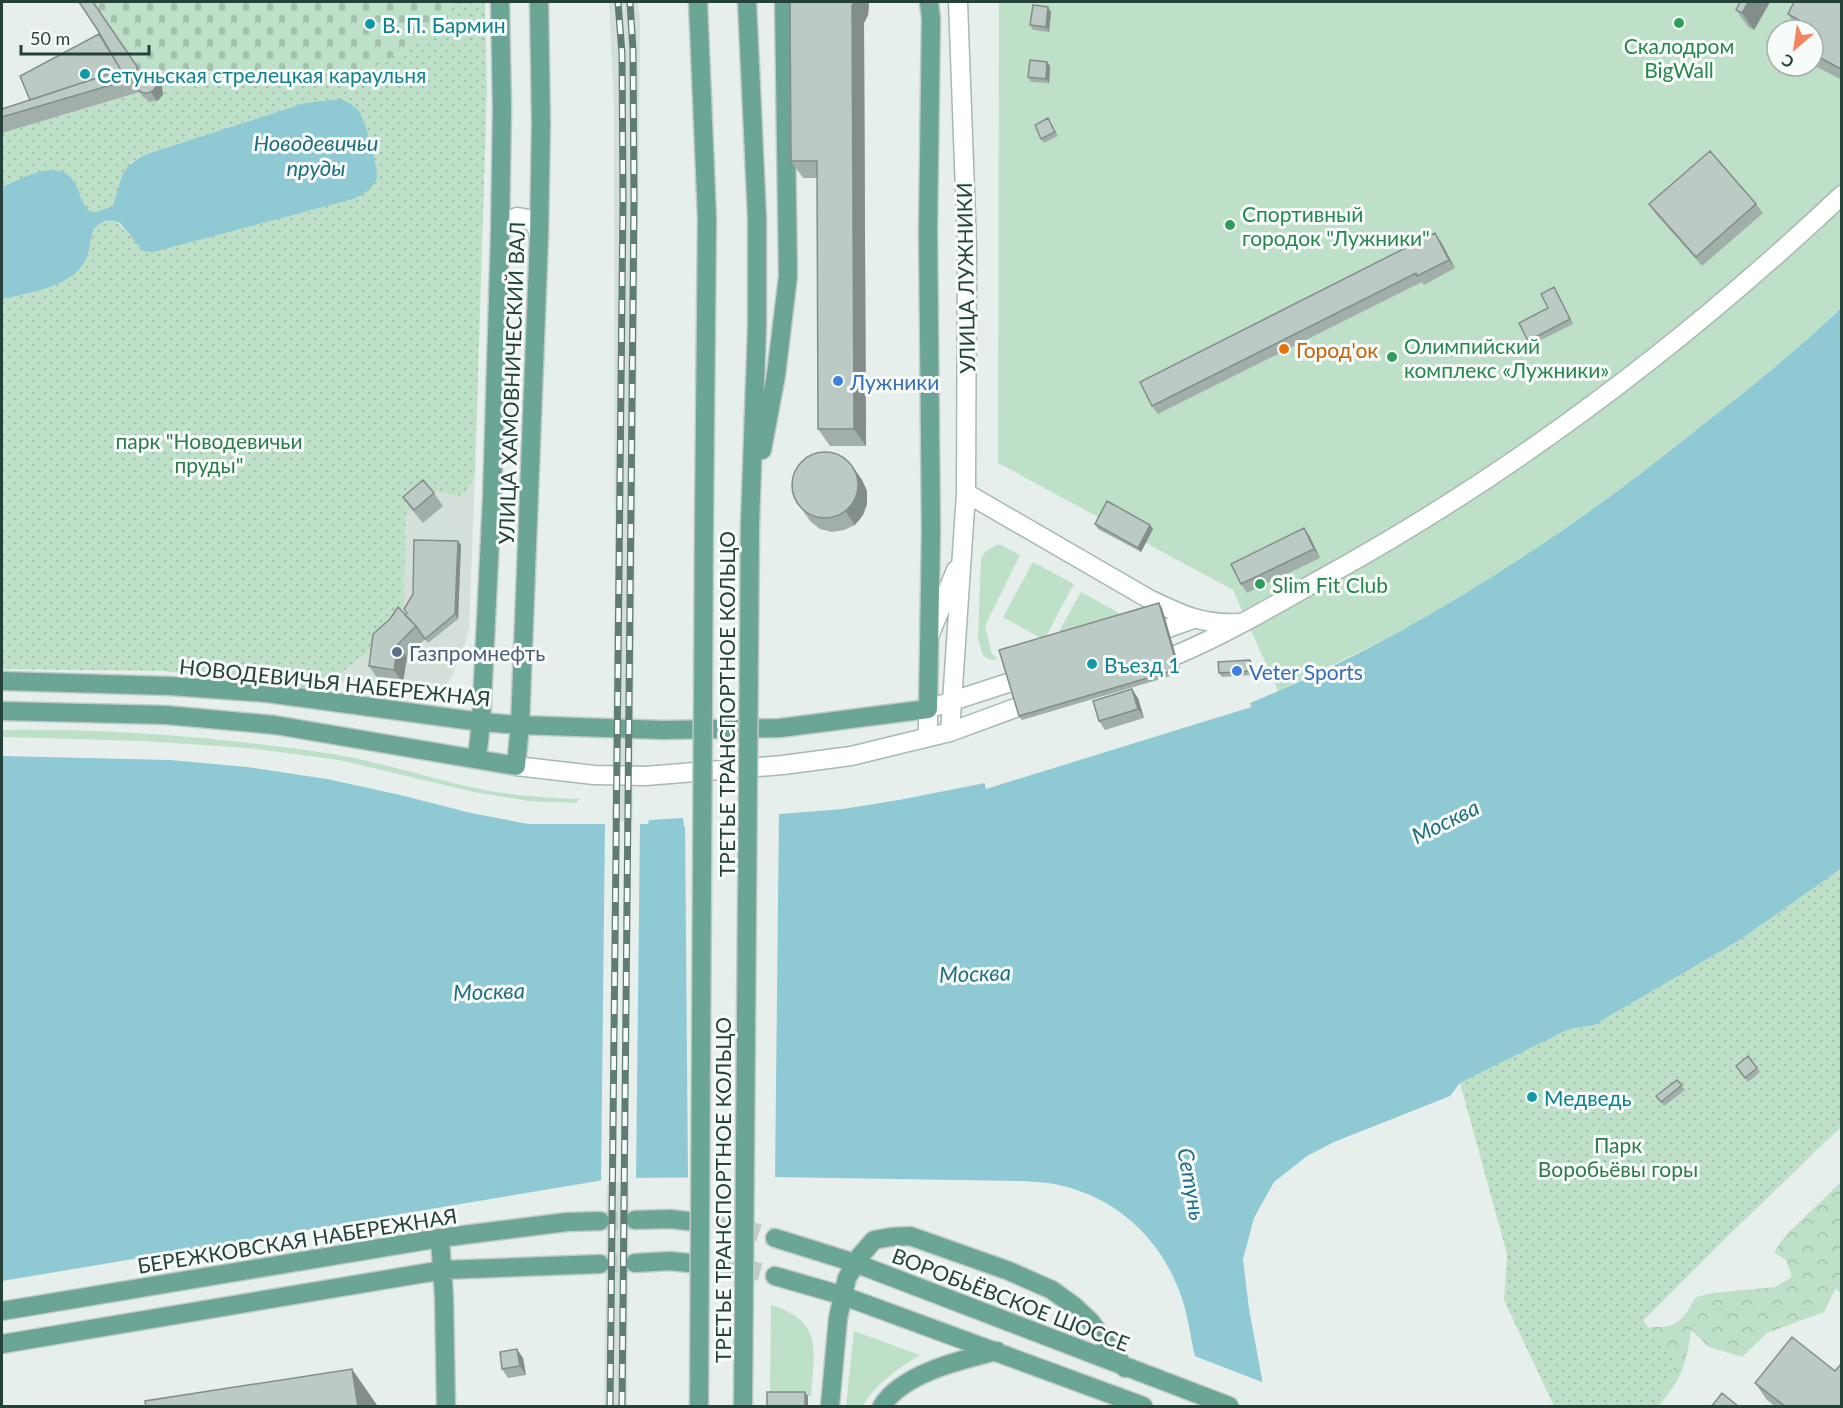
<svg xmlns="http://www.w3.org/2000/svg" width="1843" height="1408" viewBox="0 0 1843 1408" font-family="Lato,sans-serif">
	<defs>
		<pattern id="forest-crowns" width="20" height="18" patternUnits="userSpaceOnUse" patternTransform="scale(1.5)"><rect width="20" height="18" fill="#bfe0c8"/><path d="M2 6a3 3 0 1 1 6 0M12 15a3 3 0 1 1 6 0" fill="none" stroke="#a4c1ad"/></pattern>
		<pattern id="cemetery-stones" width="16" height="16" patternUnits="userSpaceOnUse" patternTransform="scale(1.5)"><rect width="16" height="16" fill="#bfe0c8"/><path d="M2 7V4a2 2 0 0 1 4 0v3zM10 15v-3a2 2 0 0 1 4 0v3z" fill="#a4c1ad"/></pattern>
		<pattern id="park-dots" width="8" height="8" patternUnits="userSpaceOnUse" patternTransform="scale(1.5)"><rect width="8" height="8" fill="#bfe0c8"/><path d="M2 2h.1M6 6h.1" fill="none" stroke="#a4c1ad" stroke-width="1.8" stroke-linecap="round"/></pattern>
	</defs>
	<rect width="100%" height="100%" fill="#e6efeb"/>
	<path fill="#d4dfda" d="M609,2H638L640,22L627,1406H604L615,578L614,108Z
		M475,473L469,629L464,648L449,682L439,690L429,694L331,681L389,635L404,606L406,513L432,491L470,486Z"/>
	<path fill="#bfe0c8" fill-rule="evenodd" d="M999,2H1841V307C1769,377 1687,440 1606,499C1560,532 1513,566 1464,596C1404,631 1341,661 1278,691L1233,590L998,463ZM1777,30H1813V66H1777Z
		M996,545H1001L1020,555L985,626L992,654L998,659L992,660L983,656L978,639L981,559L985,552Z
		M1033,562L1074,584L1044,640L1003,617Z
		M1081,592L1119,613L1124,620L1052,644Z
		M2,730C112,728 229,738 338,755C385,763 430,779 476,788C511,796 545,798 580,799L575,803L529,801L474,792L339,760L248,748L142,741L2,737Z
		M771,1305C824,1321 814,1351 811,1396L770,1397Z
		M854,1331L920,1355C899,1368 875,1384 863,1406H846Z"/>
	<path fill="url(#forest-crowns)" d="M1841,1182V1294L1836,1288L1824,1312L1767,1333L1742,1357L1709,1347L1691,1330C1686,1367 1682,1377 1659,1406H1575L1632,1353L1651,1327C1678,1328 1683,1320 1696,1297L1713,1293L1775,1287L1792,1277L1786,1260L1774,1252L1785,1236Z"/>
	<path fill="url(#cemetery-stones)" d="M93,2H450L447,26L369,70L164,89L162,86L147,81Z"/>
	<path fill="url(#park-dots)" d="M450,2H485L487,85L475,473L470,486L460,496L432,491L406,513L404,606L389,635L331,681L311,688L164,671L2,669V299L40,291L88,255L90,238L97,224L115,220L130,236L353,199C365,194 372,187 377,175L362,115L305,103L147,154L131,162L113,206L96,212L89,211L45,170L2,187V133L141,92L145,99L153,102L161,98L164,89L369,70L447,26Z
		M1841,869V1127L1733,1231L1643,1321L1677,1359L1657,1406H1554L1504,1300L1507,1254L1460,1083L1569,1029L1594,1025L1738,941Z"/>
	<path fill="#8ec9d4" d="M341,99C349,103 355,106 360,113C365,120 378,168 377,177C374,188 363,195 353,199L153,252L143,251L120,223C115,220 113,220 107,221C89,225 92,239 88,254C86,261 78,272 72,276C51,290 25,294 2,299V187C22,179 58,156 74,182C80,191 81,203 89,211L96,212L113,206C123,178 118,168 147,154L305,103Z
		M1841,308V869L1738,941L1594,1025L1569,1029L1460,1083L1450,1096L1334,1142L1307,1156L1274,1182L1254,1218L1243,1259L1249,1309L1267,1406L1195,1356C1190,1336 1188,1313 1180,1293C1160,1238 1117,1198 1059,1185C1047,1182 1034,1182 1022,1181L775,1177L616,1178L2,1281V756L170,760L247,767L327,779L400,795L471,813L528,824H648L649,820L683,818L684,827L767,824V815L843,809L899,800L985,783L986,788L1251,707L1250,703C1414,636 1562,538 1699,428C1748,390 1797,350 1841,308Z"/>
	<path fill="#e6efeb" d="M1249,700L1251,707L986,789L984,780L987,781L988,785L1248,705Z
		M779,811L775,1180L688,1181L685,816L686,824L765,821L766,812Z
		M640,821L636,1181L601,1184L605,822Z
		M1192,1355L1267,1384L1270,1406H1200Z"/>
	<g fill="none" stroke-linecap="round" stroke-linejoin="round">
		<path stroke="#bfccc8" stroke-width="18" stroke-dasharray="18 9" stroke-linecap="butt" d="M600,1221L635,1220
			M688,1221L746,1229L775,1238
			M689,1263L741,1267L775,1276
			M600,1264L635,1263"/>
		<g stroke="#a8b8b2" stroke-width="21">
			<path id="minor" d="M500,235L505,223L517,217C531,218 538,224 539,237
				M966,493L1149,599C1180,614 1202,625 1238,623
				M1168,628L1193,619
				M930,634L956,570
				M1176,655C1226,634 1273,606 1321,579C1511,475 1684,344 1842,195
				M950,732L966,493L967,245L958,2
				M928,737V709L1011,682
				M516,766L594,775L645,776L783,765L851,756L950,732L1018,707"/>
		</g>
		<g stroke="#c2cac8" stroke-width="21">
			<path id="major" d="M698,2L707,219L704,523
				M747,2L757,218V326L750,524
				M762,450L776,375L788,276L784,2
				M2,681L170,686L267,693L481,722L520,725L663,730L780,728L928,709L931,531L928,230L931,19L929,2
				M2,711L166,715L275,725L516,766L520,725L539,237L541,123L539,2
				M477,759L481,722L492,498L500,235L502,109L500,2
				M635,1220L670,1219L688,1221
				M440,1238L444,1297L446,1406
				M775,1238L855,1263L1229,1406
				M635,1263L670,1261L689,1263
				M775,1276L841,1295L1143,1406
				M2,1311L440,1238L567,1222L600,1221
				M2,1344L443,1270L600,1264
				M830,1406L838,1318L847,1278L860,1256L874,1240L891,1237L910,1236L1009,1271L1052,1290L1074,1306L1090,1321L1125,1368
				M882,1406C903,1373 961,1360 997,1351"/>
		</g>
		<use href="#minor" stroke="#fff" stroke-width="18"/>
		<use href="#major" stroke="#6aa596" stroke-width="18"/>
		<g stroke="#5f7d75" stroke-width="7">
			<path id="rail" d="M610,1406L623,200L622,54L618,2
				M622,1406L634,200L633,50L630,2"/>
		</g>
		<use href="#rail" stroke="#f7fbf9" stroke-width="4.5" stroke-dasharray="14" stroke-linecap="butt"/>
		<g stroke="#c2cac8" stroke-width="21" stroke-linecap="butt">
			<path id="major-bridge" d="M699,1406L704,523
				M743,1406L750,524"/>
		</g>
		<use href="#major-bridge" stroke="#6aa596" stroke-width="18"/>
	</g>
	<path fill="#a1aea9" d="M93,2L141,72L162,86L163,95L157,101L149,102L142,96L140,92L2,133V109L30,100L99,34Z
		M790,2H868L869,5L868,15L864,23L866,446H830L818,429L817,178H803L791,161Z
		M1740,2H1770L1754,30L1748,27L1736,10Z
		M1842,2V80L1813,65V30L1796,26L1788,14Z
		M1051,12L1049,32L1033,30L1030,25Z
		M1047,62L1050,66L1049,83L1031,82L1028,77Z
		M1051,123L1058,136L1044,143L1041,139Z
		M1649,204H1756L1763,213L1702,266L1655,213Z
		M1435,233L1441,242L1455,268L1424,285L1422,282L1158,414L1152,406Z
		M1554,287L1573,324L1531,345L1528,341L1548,308Z
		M853,467L862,480L867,491V504L863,515L855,525L844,530L832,532L820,529L810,521L801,508Z
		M434,493L443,506L423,523L412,510L403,497Z
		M1095,524L1153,529L1141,552L1098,529Z
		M1304,528L1310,537L1320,558L1247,593L1241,584Z
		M458,541L461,545L458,619L428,643L425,639L407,657L403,683L378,679L369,666Z
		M1162,608L1181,673L1022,720L1019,716Z
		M1250,660L1253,664V675L1222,677L1219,673Z
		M1138,698L1144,718L1105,730L1099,721Z
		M1748,1056L1760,1072L1748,1082L1736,1066Z
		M1677,1080L1685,1090L1664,1106L1656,1096Z
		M523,1358L526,1375L508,1378L502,1369Z
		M1835,1371L1842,1407H1776L1767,1400L1755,1383Z"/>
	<path fill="#838d89" d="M854,2H868L869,5L868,15L864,23L866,446L854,429L852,6Z
		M1748,2H1770L1754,30L1742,13Z
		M1048,7L1051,12L1049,32L1046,27Z
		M1047,62L1050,66L1049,83L1046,79Z
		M135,71L144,84L141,92L132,79Z
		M156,77L162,86L163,95L157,101L151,92Z
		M1435,233L1441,242L1455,268L1449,260Z
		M1554,287L1557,292L1573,324L1570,319Z
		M853,467L862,480L867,491V504L863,515L855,525L846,512Z
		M1150,525L1153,529L1141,552L1138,548Z
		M1304,528L1310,537L1320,558L1314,549Z
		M458,541L461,545L458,619L455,614Z
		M1159,603L1162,608L1181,673L1178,669Z
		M398,644L407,657L403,683L394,670Z
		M1250,660L1253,664V675L1250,671Z
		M1132,689L1138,698L1144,718L1138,709Z
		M517,1349L523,1358L526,1375L520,1366Z
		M352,1369L377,1405V1407H358Z
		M805,1392L808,1396V1407H805Z"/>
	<path fill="#bbcac4" stroke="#838d89" stroke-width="1.5" d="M79,2H93L138,68L135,71L132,79L2,117V109L121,70L97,29Z
		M790,2H854L852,6L854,429H818L817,161H791Z
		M1740,2H1748L1742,13L1736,10Z
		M1794,2H1842L1841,69L1813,54V30H1794L1799,20L1788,14Z
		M1033,5L1048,7L1046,27L1030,25Z
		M99,34L121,70L30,100L20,76Z
		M1030,60L1047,62L1046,79L1028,77Z
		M135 82a11 11 0 1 1 22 0a11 11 0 1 1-22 0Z
		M1048,118L1055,132L1041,139L1035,125Z
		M1710,151L1756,204L1696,257L1649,204Z
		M1435,233L1449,260L1417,276L1416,273L1152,406L1140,382Z
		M1554,287L1570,319L1528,341L1519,323L1548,308L1541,294Z
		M792 485a33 33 0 1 1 66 0a33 33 0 1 1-66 0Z
		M423,480L434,493L414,510L403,497Z
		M1107,501L1150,525L1138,548L1095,524Z
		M1304,528L1314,549L1241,584L1231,564Z
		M414,540L458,541L455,614L425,639L416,626L405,615L407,613L404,609L413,594Z
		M1159,603L1178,669L1019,716L999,650Z
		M398,607L416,626L398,644L394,670L369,666L373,634L390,619Z
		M1250,660V671L1219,673L1218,662Z
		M1132,689L1138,709L1099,721L1093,701Z
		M1748,1056L1757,1068L1745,1078L1736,1066Z
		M1677,1080L1682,1085L1661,1102L1656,1096Z
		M1792,1337L1835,1371L1842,1363V1407H1786L1755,1383Z
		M517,1349L520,1366L502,1369L500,1352Z
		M352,1369L358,1407H146L145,1401Z
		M767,1392H805V1407H767Z
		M1722,1393L1739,1407H1711Z"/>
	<g fill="#2e9e5b" stroke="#f7fbf9" stroke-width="2">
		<circle cx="1679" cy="23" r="6"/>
		<circle cx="1230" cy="225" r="6"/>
		<circle cx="1392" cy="357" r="6"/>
		<circle cx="1260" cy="584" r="6"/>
	</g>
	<g fill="#0f9aa8" stroke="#f7fbf9" stroke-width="2">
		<circle cx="370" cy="24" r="6"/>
		<circle cx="85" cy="74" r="6"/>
		<circle cx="1092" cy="664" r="6"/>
		<circle cx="1532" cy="1097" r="6"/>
	</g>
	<circle fill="#e8710a" stroke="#f7fbf9" stroke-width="2" cx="1284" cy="349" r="6"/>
	<g fill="#3f7fe0" stroke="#f7fbf9" stroke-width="2">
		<circle cx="838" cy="381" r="6"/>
		<circle cx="1237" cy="671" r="6"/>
	</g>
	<circle fill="#5c6f8a" stroke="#f7fbf9" stroke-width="2" cx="397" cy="652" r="6"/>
	<g text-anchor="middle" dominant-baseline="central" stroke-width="6" stroke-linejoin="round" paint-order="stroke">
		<g font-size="21" fill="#0d838f" stroke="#f7fbf9" text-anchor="start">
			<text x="382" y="24">В. П. Бармин</text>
			<text x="97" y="74">Сетуньская стрелецкая караульня</text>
			<text x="1104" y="664">Въезд 1</text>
			<text x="1544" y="1097">Медведь</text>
		</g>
		<g font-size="21" fill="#27864d" stroke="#f7fbf9" text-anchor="start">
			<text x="1679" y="45" text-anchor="middle">Скалодром<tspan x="1679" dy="24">BigWall</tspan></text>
			<text x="1242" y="213">Спортивный<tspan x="1242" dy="24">городок "Лужники"</tspan></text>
			<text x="1404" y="345">Олимпийский<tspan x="1404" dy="24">комплекс «Лужники»</tspan></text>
			<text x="1272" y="584">Slim Fit Club</text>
		</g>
		<g font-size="21" fill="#24423a" stroke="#f7fbf9">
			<text transform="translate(965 278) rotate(-91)">УЛИЦА ЛУЖНИКИ</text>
			<text transform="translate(511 383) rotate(-88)">УЛИЦА ХАМОВНИЧЕСКИЙ ВАЛ</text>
			<text transform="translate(335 682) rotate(6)">НОВОДЕВИЧЬЯ НАБЕРЕЖНАЯ</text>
			<text transform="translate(726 704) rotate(-90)">ТРЕТЬЕ ТРАНСПОРТНОЕ КОЛЬЦО</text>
			<text transform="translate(722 1190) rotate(-90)">ТРЕТЬЕ ТРАНСПОРТНОЕ КОЛЬЦО</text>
			<text transform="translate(297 1240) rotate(-9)">БЕРЕЖКОВСКАЯ НАБЕРЕЖНАЯ</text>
			<text transform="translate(1011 1299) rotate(21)">ВОРОБЬЁВСКОЕ ШОССЕ</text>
		</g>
		<g font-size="21" fill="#c56008" stroke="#f7fbf9" text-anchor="start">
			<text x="1296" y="349">Город'ок</text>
		</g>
		<g font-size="21" fill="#366cbe" stroke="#f7fbf9" text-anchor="start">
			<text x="850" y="381">Лужники</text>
			<text x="1249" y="671">Veter Sports</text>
		</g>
		<g font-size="21" fill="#2d7a4b" stroke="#f7fbf9">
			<text x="209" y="440">парк "Новодевичьи<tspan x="209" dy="24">пруды"</tspan></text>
			<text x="1618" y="1144">Парк<tspan x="1618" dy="24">Воробьёвы горы</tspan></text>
		</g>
		<g font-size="21" fill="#4e5e75" stroke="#f7fbf9" text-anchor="start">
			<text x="409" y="652">Газпромнефть</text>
		</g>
		<g font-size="22" font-style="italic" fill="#1c6f80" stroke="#f7fbf9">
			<text x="316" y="142">Новодевичьи<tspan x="316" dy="25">пруды</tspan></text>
			<text transform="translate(1445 821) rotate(-26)">Москва</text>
			<text transform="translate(975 973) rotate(-2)">Москва</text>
			<text transform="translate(489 991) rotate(-2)">Москва</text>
			<text transform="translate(1192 1184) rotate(80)">Сетунь</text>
		</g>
	</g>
	<rect width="1843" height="1408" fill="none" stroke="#24423a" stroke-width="6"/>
	<g transform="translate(1795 48) rotate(209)"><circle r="28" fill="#f7fbf9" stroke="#a3b1ad" stroke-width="1.5"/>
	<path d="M0-4.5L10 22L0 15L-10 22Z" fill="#f4845f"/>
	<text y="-9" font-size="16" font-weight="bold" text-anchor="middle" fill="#24423a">С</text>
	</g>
	<path d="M21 45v9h128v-9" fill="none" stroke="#24423a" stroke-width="3"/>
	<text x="30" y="45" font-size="18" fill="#24423a" stroke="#f7fbf9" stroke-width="4.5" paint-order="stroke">50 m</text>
</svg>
